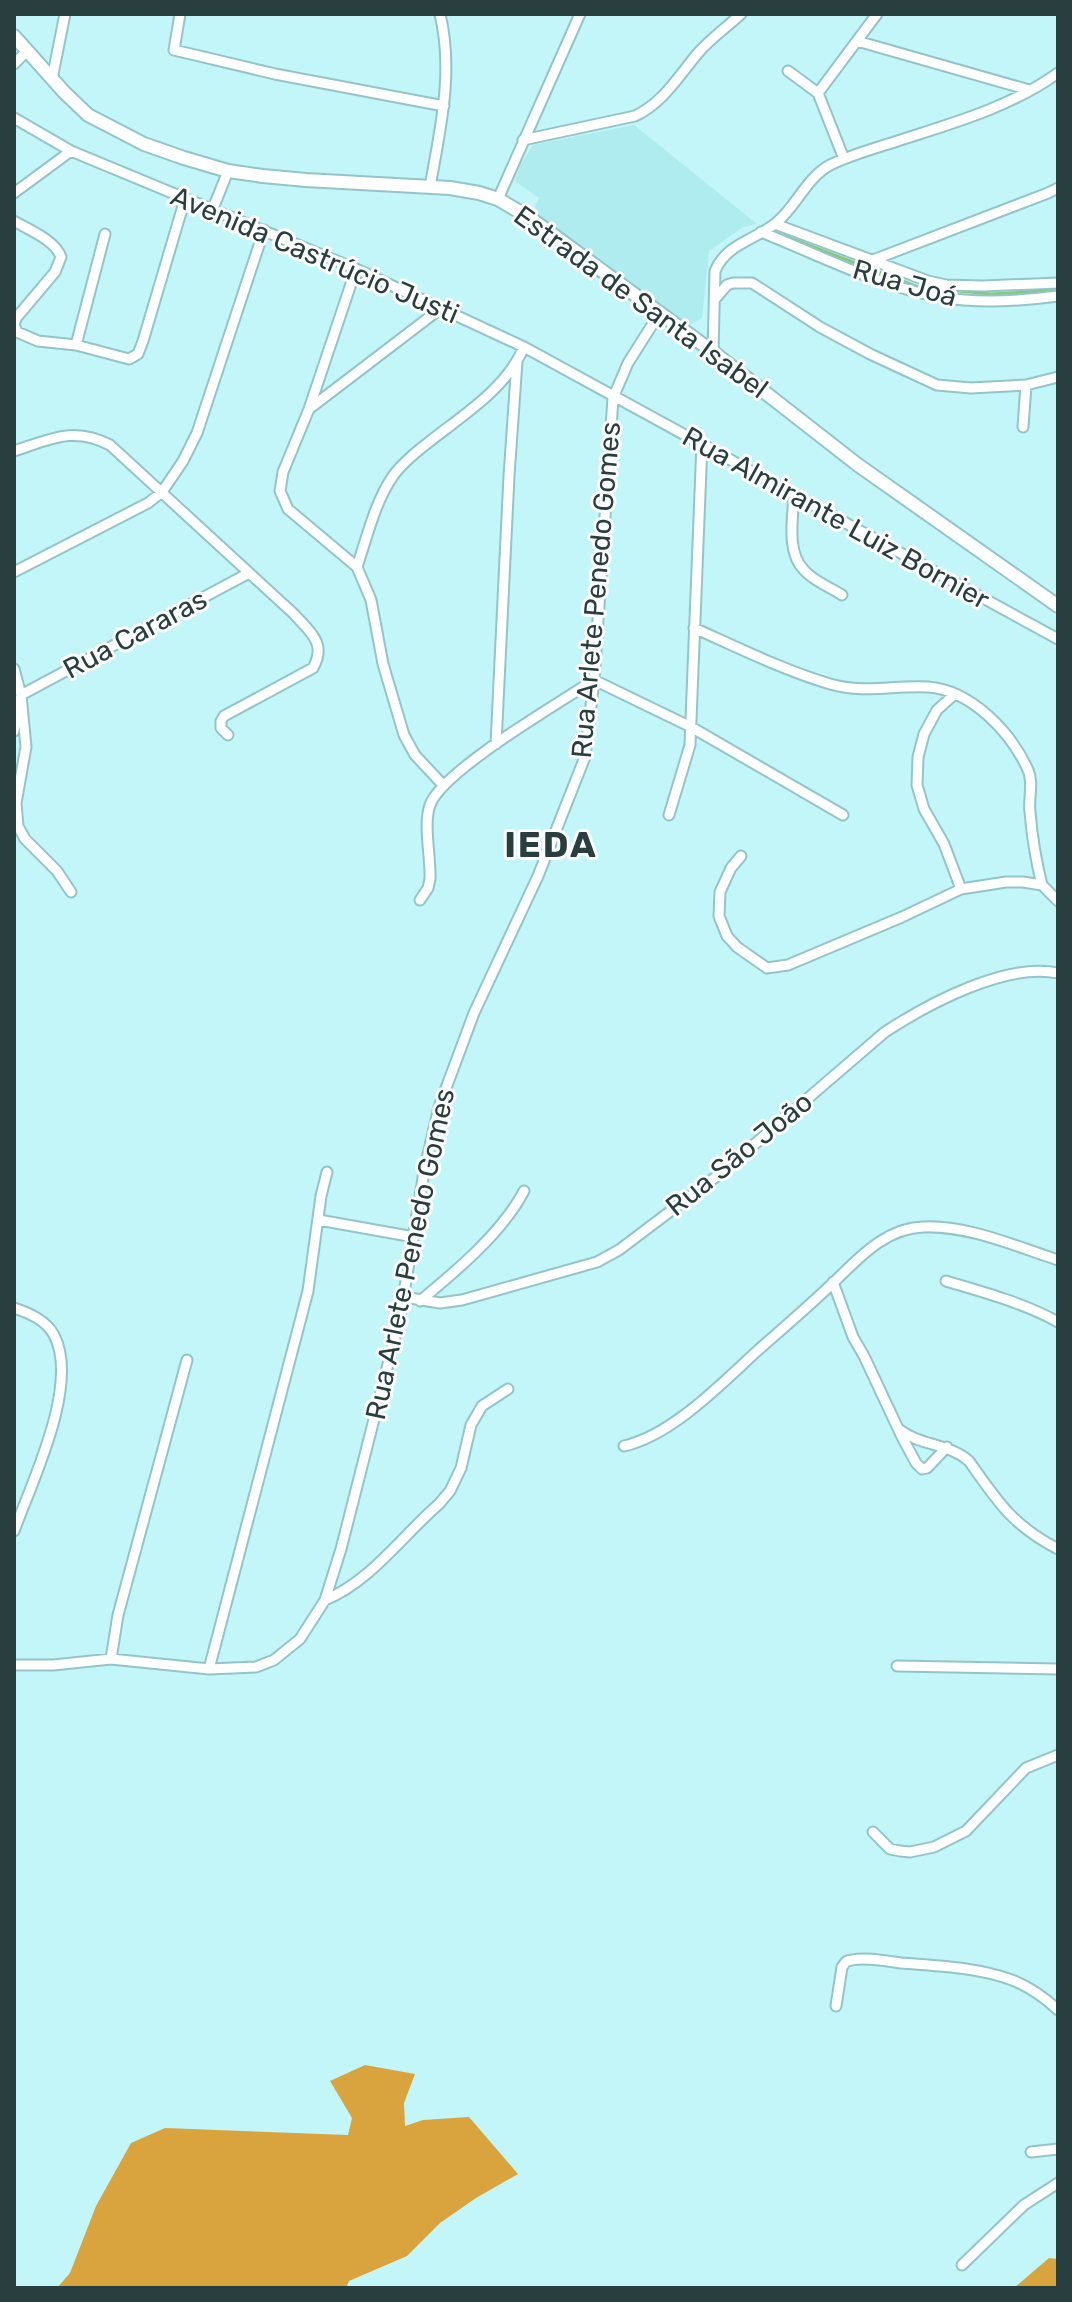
<svg xmlns="http://www.w3.org/2000/svg" width="1072" height="2302" viewBox="0 0 1072 2302" font-family="Rubik,sans-serif">
	<rect width="100%" height="100%" fill="#c2f6f9"/>
	<path fill="#aeecef" d="M634,125L757,224L743,227L709,251L702,318L690,325L680,324L533,211L539,198L515,181L521,164L533,145Z"/>
	<path fill="#d9a43e" d="M365,2065L415,2074L404,2103L405,2126L423,2120L469,2117L518,2174L476,2198L440,2223L407,2256L349,2281L346,2288H57L70,2273L96,2206L131,2143L165,2128L348,2135L352,2118L330,2081Z
		M1049,2258L1058,2259V2288H1014Z"/>
	<g fill="none" stroke-linecap="round" stroke-linejoin="round">
		<path stroke="#85c977" stroke-width="3" d="M782,235L918,287L991,294L1058,290"/>
		<g stroke="#93c5c8" stroke-width="13">
			<path id="minor" d="M180,14L174,50L275,74L444,106
				M857,41L1029,90
				M14,64L27,51
				M788,71L818,93L844,159
				M52,79L65,14
				M818,93L877,14
				M14,118L71,151L356,269L524,347L1058,639
				M523,140L635,116C663,103 678,77 698,53C710,39 727,27 741,14
				M430,187C440,129 454,73 440,14
				M14,193L71,151
				M498,199L580,14
				M212,211L228,171
				M14,221C29,230 55,240 61,257L55,272L17,317L14,324L17,332L38,341L76,345L129,359L138,354L143,341L185,199
				M775,224L928,281L946,285L983,286L1058,283
				M761,232C819,255 880,287 941,297C979,304 1020,301 1058,296
				M873,260L1048,193L1058,188
				M356,269L309,409L283,472L280,491L288,509L357,567L371,600L383,664L404,735L415,755L443,785
				M715,299L727,285L733,283H752L820,327L870,354L937,385L971,388L1026,385L1058,377
				M76,345L105,234
				M713,352L715,271C726,244 755,240 776,223C797,206 806,178 830,165C848,156 869,150 888,144C946,125 1008,109 1058,73
				M309,409L440,309
				M1023,427L1026,385
				M14,451C51,439 74,426 110,445L294,614C310,632 327,643 313,668L224,716L221,721V728L228,735
				M794,494C793,518 786,552 804,570C813,581 830,587 842,595
				M357,567C367,537 375,502 393,476C402,463 416,452 429,442C463,415 506,389 524,347
				M14,572L148,503L162,492L183,461L197,433L264,230
				M694,628C739,648 783,670 830,684C866,694 893,685 928,687C971,690 1011,732 1028,770C1034,784 1028,798 1030,812C1032,837 1036,861 1042,885
				M14,669L21,695L14,731
				M955,694L937,710L924,734L918,757L917,785L924,809L944,844L961,889
				M496,744L509,476L517,361
				M669,815L690,745L702,443
				M741,856L731,868L720,892L719,916L727,936L737,947L767,968L788,965L902,917L961,889L1006,882H1023L1042,885L1058,901
				M71,892L57,871L25,839L18,826L16,803L26,747L21,695L249,573
				M420,900L428,888L430,879C431,857 423,825 430,805C442,771 559,703 594,680L691,727L843,815
				M319,1220L414,1237
				M946,1281C983,1292 1024,1303 1058,1322
				M833,1282L853,1337L864,1356L902,1437L916,1463L922,1469L927,1468L947,1447
				M404,1297L440,1303L462,1300L597,1262L619,1250L721,1173L885,1032C928,1004 1006,962 1058,973
				M420,1301C456,1271 502,1233 524,1191
				M14,1308C29,1313 46,1320 54,1335C80,1384 32,1482 14,1531
				M900,1430C921,1446 948,1443 969,1461C998,1502 1012,1525 1058,1549
				M624,1446C672,1435 720,1385 756,1352C782,1329 808,1307 833,1283C858,1259 885,1228 923,1227C968,1225 1015,1246 1058,1260
				M325,1600C371,1581 402,1536 439,1504L450,1491L461,1468L471,1425L482,1406L508,1389
				M111,1659L118,1615L187,1360
				M14,1665H53L111,1659L209,1669L256,1667L274,1660L300,1639L325,1600L341,1549L400,1317L424,1172L439,1107L474,1013L538,876L585,757L594,680L613,398L628,363L659,314
				M897,1666L1058,1669
				M209,1669L308,1291L321,1196L327,1172
				M873,1832L890,1849L900,1851L910,1852L934,1847L966,1831L1026,1768L1058,1755
				M836,2006L842,1967C846,1962 845,1961 852,1960C867,1957 886,1961 901,1963C938,1966 977,1967 1012,1980C1030,1987 1044,1997 1058,2010
				M1031,2152L1058,2149
				M962,2265L1024,2205L1058,2183"/>
		</g>
		<g stroke="#93c5c8" stroke-width="16">
			<path id="major" d="M14,36L64,92L88,115L144,144L184,158L228,171L263,176L306,180L450,188L479,193L498,199L530,218L713,352L858,465L1058,606"/>
		</g>
		<use href="#minor" stroke="#fff" stroke-width="9"/>
		<use href="#major" stroke="#fff" stroke-width="12"/>
	</g>
	<g text-anchor="middle" dominant-baseline="central" stroke-width="6" stroke-linejoin="round" paint-order="stroke">
		<g font-size="28" fill="#293e3f" stroke="#fff">
			<text transform="translate(315 255) rotate(23)">Avenida Castrúcio Justi</text>
			<text transform="translate(905 283) rotate(16)">Rua Joá</text>
			<text transform="translate(641 302) rotate(36)">Estrada de Santa Isabel</text>
			<text transform="translate(836 518) rotate(29)">Rua Almirante Luiz Bornier</text>
			<text transform="translate(596 590) rotate(-85)">Rua Arlete Penedo Gomes</text>
			<text transform="translate(135 634) rotate(-28)">Rua Cararas</text>
			<text transform="translate(739 1154) rotate(-39)">Rua São João</text>
			<text transform="translate(410 1254) rotate(-78)">Rua Arlete Penedo Gomes</text>
		</g>
		<g font-size="36" font-weight="bold" letter-spacing="2" fill="#293e3f" stroke="#fff">
			<text x="551" y="844">IEDA</text>
		</g>
	</g>
	<rect width="1072" height="2302" fill="none" stroke="#293e3f" stroke-width="32"/>
</svg>
